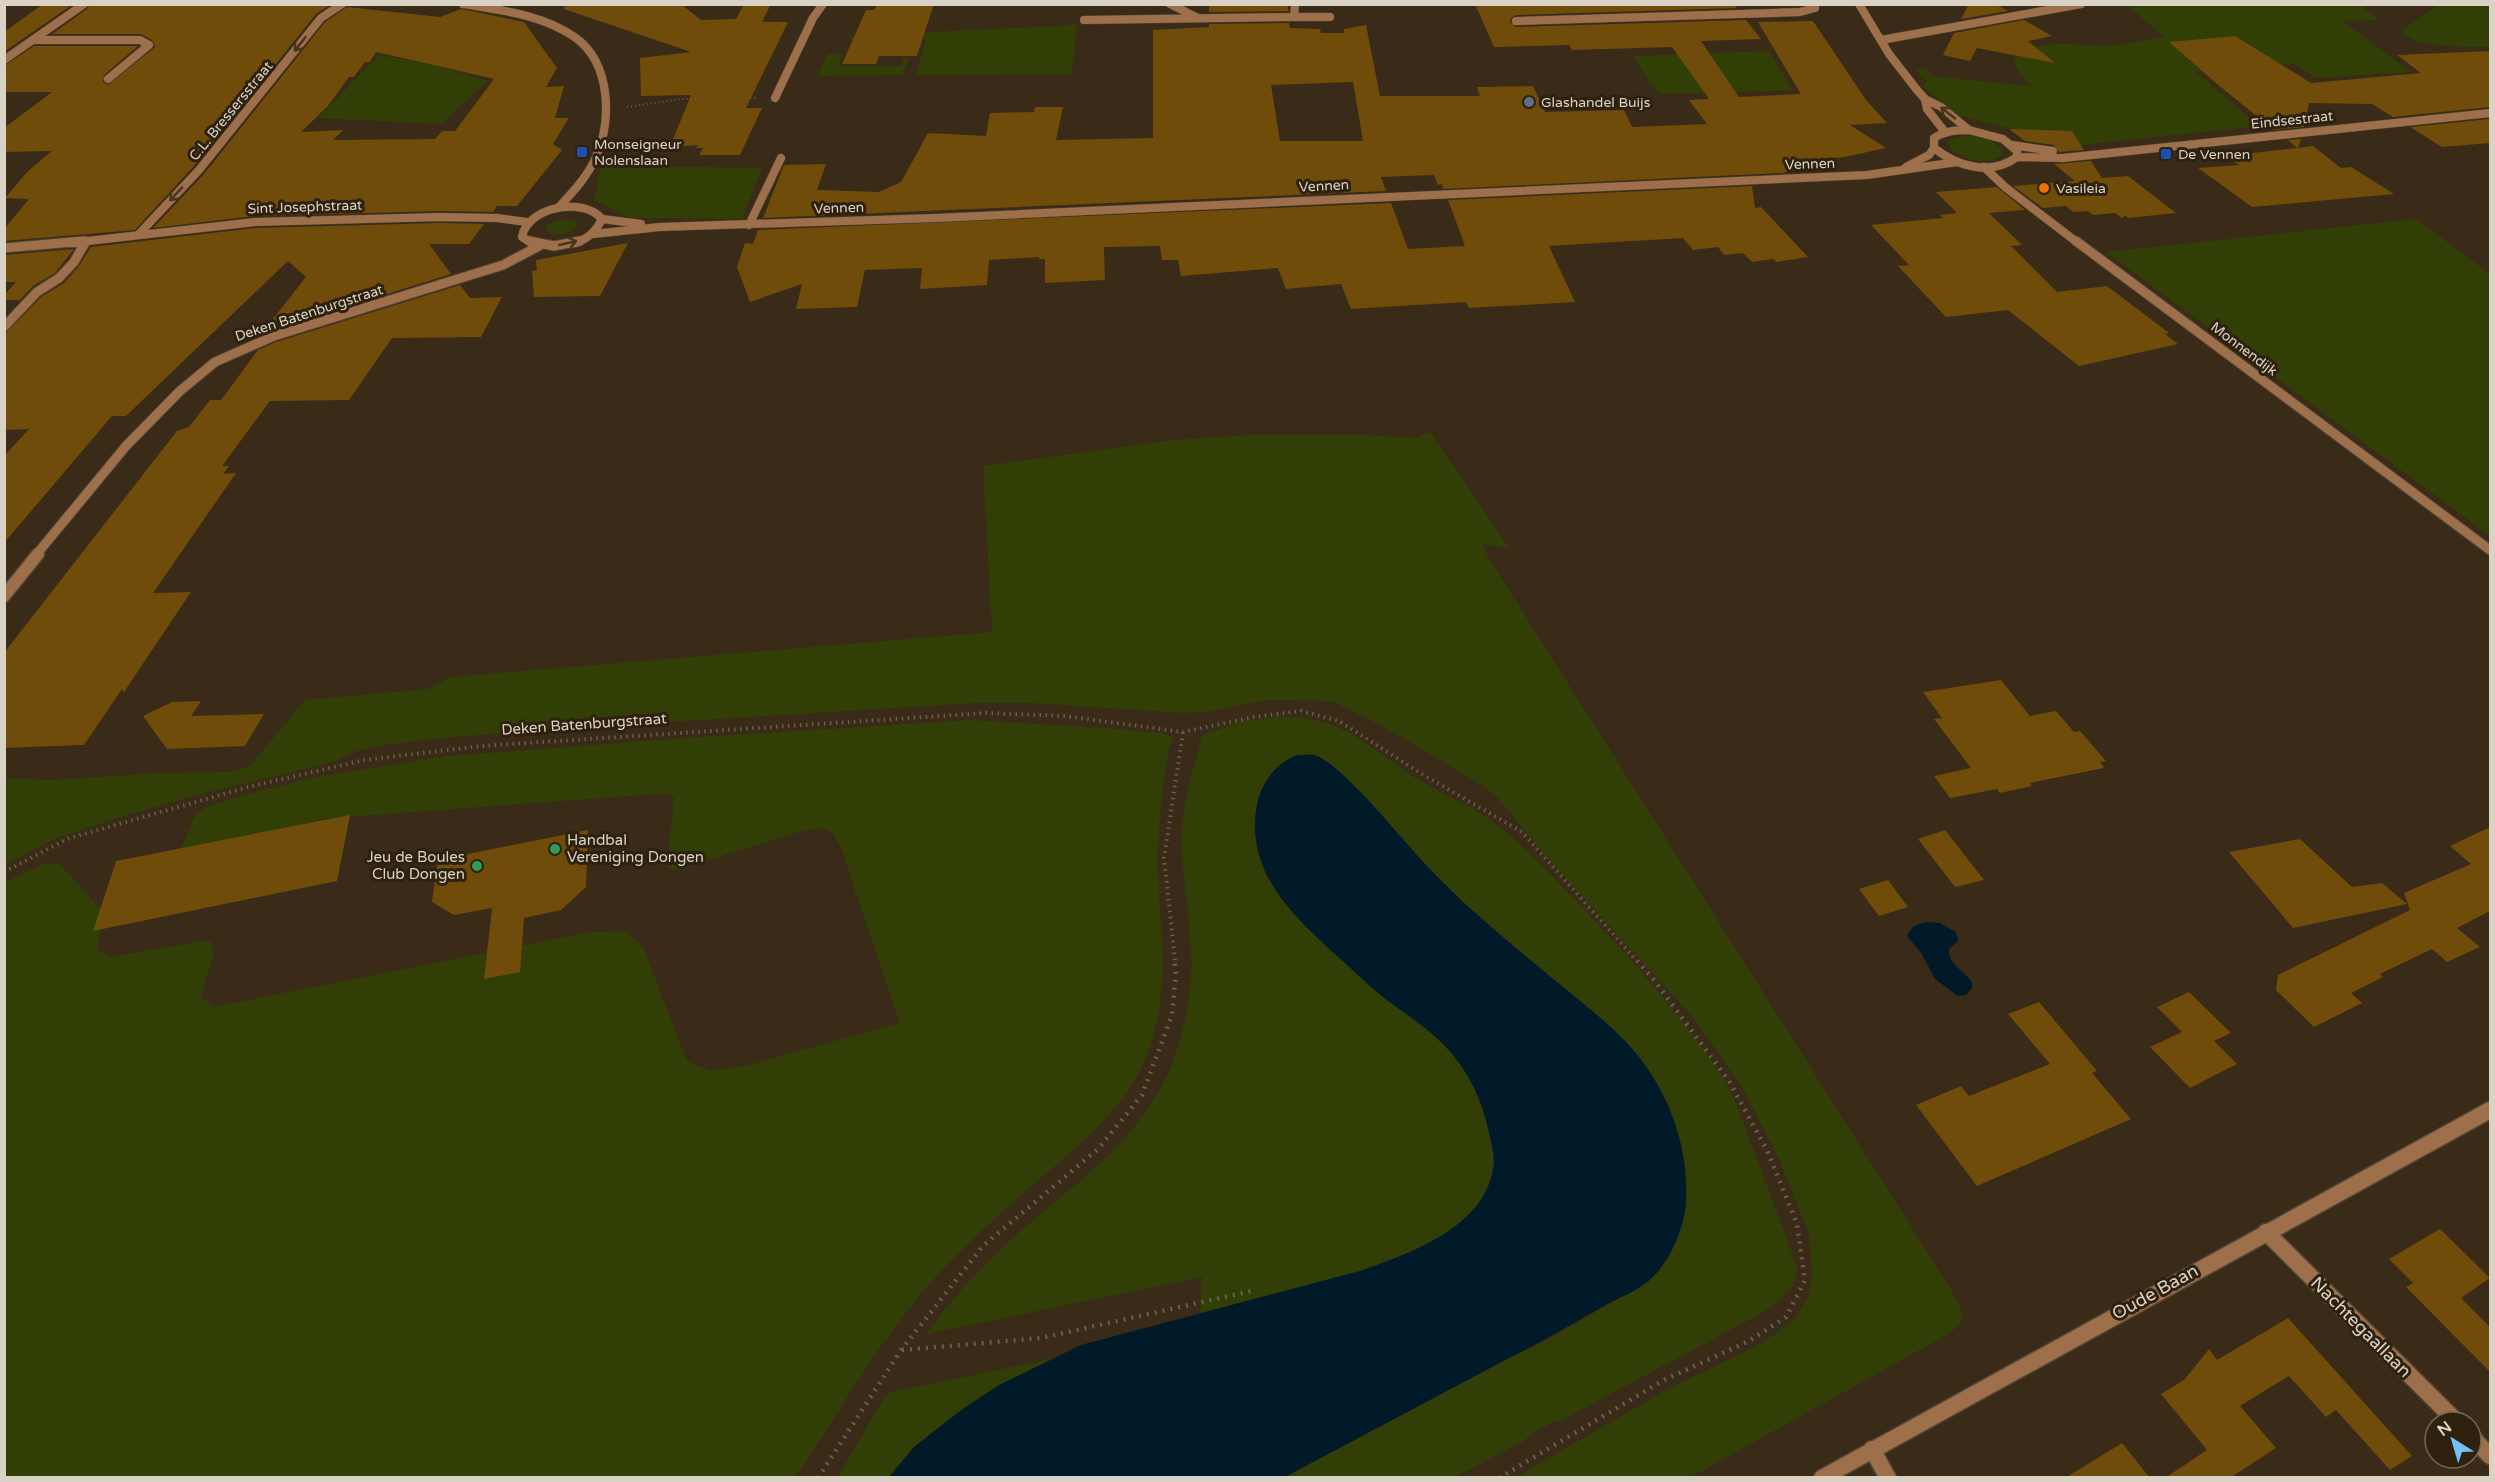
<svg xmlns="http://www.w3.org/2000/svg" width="2495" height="1482" viewBox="0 0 2495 1482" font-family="'Varela Round',sans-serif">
	<rect width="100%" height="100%" fill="#392b17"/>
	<path fill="#313f07" d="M2359,4L2379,20L2343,21L2411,72L2316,78L2295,64L2195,71L2259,126L2080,145L1960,116L1922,86L1927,82L1916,69L1926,68L1932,76L2030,86L2017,69L2014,60C2040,38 2069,44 2099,46C2120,47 2143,40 2164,37L2127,5Z
		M2438,5H2490V47C2467,47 2417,48 2400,32Z
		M1077,25L1072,74L916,75L926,39L850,40L851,36Z
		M1769,51L1793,90L1660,94L1651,85L1633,56Z
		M827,54H842L838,66H901L904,58H909L903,75L818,76Z
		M379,55L435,65L488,81L441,124L318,118Z
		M1961,136C1976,135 1997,137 2003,153C1992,168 1954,160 1948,143L1950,140Z
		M643,166L762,168L742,219L632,218C617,215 609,204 594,201L601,167Z
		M561,219L576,221L578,226C569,234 556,237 546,231L547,225Z
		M2416,219L2490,274V536L2106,252Z
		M1430,432L1509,548L1483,544L1488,557L1950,1288L1962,1312L1961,1323L1950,1333L1691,1477H1516L1670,1388L1757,1346L1794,1321L1808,1297L1812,1274L1809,1234L1779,1159L1741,1085L1692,1016L1552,863L1496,796L1485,787L1395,733L1332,701L1266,700L1207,712L1184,713L1031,703H976L553,729L421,740L378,746L356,751L333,762L197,795L120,817L52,840L5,865V778L50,780L161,773L229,772L250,766L305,700L428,689L451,677L992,632L983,466L1174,440L1250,435H1367L1417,438Z
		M1275,717C1345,715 1364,745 1417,779C1440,794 1467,803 1489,819C1519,840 1546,870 1572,897C1619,945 1663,995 1703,1049C1716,1067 1727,1082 1736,1103L1798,1269L1792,1287L1775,1304L1760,1314L1560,1421H1555L1536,1431L1522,1442L1455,1477H1285L1507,1359L1544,1342L1639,1287L1686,1172L1681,1144L1670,1108L1649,1070L1536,965L1462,901L1428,867L1349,782L1328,764L1284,761C1268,773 1258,796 1255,816C1248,877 1299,921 1340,958C1354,971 1368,985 1383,997C1410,1018 1438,1035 1459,1062C1478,1086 1484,1112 1491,1141C1508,1218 1417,1251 1360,1271L1200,1313L1202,1277L926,1334C954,1295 988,1260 1024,1228C1090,1172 1156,1127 1180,1040C1188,1011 1193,979 1191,950C1189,906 1179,862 1183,819C1186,791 1195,762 1203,735L1208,733L1243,721Z
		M971,720L1117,729L1162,733L1172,737L1173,740L1169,748C1160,796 1156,843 1159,892C1162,949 1168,994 1149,1049C1131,1105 1078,1146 1035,1183C1000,1213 965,1245 933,1280C880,1339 840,1411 796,1477L5,1478V882L44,864L59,863L104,913L97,950L111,957L202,941L211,942L214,954L201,996L213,1007L591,932L626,931L643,947L687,1061L711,1071L745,1066L900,1023L855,891L843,852L833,833L822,828L802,831L676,870H671L667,865L674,798L668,793L321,819L166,882L196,814L212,805L252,793L317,777L448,756L685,738Z
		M1055,1358C993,1388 932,1421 889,1477L837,1478L887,1393Z"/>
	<path fill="#001a29" d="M1297,755C1302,755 1310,754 1315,755C1342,764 1405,843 1427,866C1468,910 1516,948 1562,986C1588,1008 1618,1030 1639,1057C1670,1096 1689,1150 1686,1200C1685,1228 1669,1266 1646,1283C1633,1293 1616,1299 1602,1307C1570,1325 1540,1343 1507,1359L1285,1477H889L914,1447L964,1408L999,1385L1081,1345L1360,1271C1411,1253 1487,1227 1494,1164C1495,1153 1490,1139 1488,1128C1480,1095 1467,1069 1444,1045C1426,1026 1404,1013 1383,997C1367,984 1352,969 1336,955C1293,916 1248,874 1256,811C1259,786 1273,765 1297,755Z
		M1927,922L1940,923L1956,932L1958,941L1949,949C1948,965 1964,970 1972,982V988L1966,995L1958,996L1935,979L1922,954L1907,936C1911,926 1917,924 1927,922Z"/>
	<path fill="#6f4c0a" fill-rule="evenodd" d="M43,4H73L4,52V32Z
		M90,4L330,5L316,14L194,166L135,230L4,241V229L29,199L5,198L27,172L52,151L4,152V128L52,92H4V66L34,46H138L104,75L103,82L108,85L155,47L152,40L141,34H52L87,9Z
		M565,4H681L701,20L736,19L744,4H771L762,22H788L746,108H762L740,155H699L703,148H696L698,145L670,147L691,95L641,96L640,58L691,52L564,9Z
		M878,4H934L917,56H879L876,64H842L866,10H874Z
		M1209,4H1288V11L1209,12Z
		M1504,4H1734L1737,8L1516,15L1511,18L1510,22L1516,27L1746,20L1761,39L1701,41L1739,97L1801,94L1758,22L1813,21L1866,100L1887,123L1850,125L1886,148L1845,157L1819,159L1814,160L1819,165L1782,173L1443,189L1442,184L1438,185L1434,175L1381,177L1386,191L763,218L784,165L826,164L817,190L879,192L901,182L928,133L986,136L990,113L1034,112L1035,107H1063L1056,140L1153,138V30L1209,27V24L1289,23L1290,28L1320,29L1321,33H1344V29L1366,25L1380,96H1480L1477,87L1533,86L1545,112L1624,110L1632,127L1707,124L1689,100L1709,99L1672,47L1572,50L1569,45L1494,47L1476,6ZM1353,82L1363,141H1280L1271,85Z
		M1969,4H1995L2008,11L1961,19Z
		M347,7L440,17L461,9L524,22L557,68L546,87L564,86L555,118H569L553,144L562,150L517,206H497L493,212L440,211L255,216L153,228L204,174L325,22ZM376,52L451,69L494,79L455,131H442L435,139L333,140L343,130L301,132L328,106L349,77H354L365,62H370Z
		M2024,20L2052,36L2028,41L2055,63L1977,48L1970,61L1943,55L1954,33Z
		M2235,36L2311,83L2421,73L2397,55L2490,51V107L2393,117L2372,104L2309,103L2304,127L2274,130L2217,84L2169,42Z
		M2490,119V143L2442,147L2410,127Z
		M2009,129L2072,131L2084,150L2059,152L2054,145L2025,141Z
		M2301,139L2298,148L2313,146L2341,168L2351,167L2394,194L2252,207L2198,168L2239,165L2226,156L2297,148L2288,140Z
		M2091,161L2102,178L2128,176L2176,213L2128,218L2125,215L2122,218L2115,213L2093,215L2088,211L2073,212L2066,206L2043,208L2013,186L2075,181L2054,164Z
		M1752,186L1755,208L1761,207L1808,257L1776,262L1773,259L1752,262L1743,253L1724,255L1718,247L1693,250L1683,238L1549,246L1575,302L1469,308L1466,302L1351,309L1341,284L1286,289L1278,268L1181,276L1178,260H1162L1160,246L1104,247L1105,280L1045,283V259H1039V257L989,260L987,285L920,289L922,268L865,270L857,307L796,309L802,284L750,302L737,267L745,243L753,244L758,230L1391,203L1408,249L1465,246L1448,200Z
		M1997,187L2025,210L1989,213L2022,245L2011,246L2057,292L2107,286L2169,333L2165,334L2178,344L2079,366L2008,310L1946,317L1898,266L1909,265L1871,225L1943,218L1940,215L1957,213L1936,192Z
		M440,223L484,224L469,244H429L451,274L275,329L277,326L265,329L306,277L288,261L126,416H112L4,543V456L29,429L4,430V335L41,297L64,283L79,266L91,247L255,228Z
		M628,243L600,296L534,297L532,271L537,270L536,260Z
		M74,249L55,273L33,286L20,300H4V295L16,282H4V255Z
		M460,285L470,298L502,297L481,337L392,338L349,400L270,401L222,466H229L223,474L236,473L153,593L191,592L124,692L122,689L84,745L4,748V653L177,431L189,427L210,400H221L258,350L276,342Z
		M2001,680L2030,716L2056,711L2074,732L2080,731L2106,761L2100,762L2104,768L2030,783L2032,786L2000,793L1997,789L1950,798L1934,776L1971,768L1934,719L1942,718L1923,692Z
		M201,701L191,716L264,714L245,746L167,749L143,716L172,702Z
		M350,815L337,881L93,931L116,861Z
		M2490,827V911L2457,928L2480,947L2447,962L2432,949L2380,974L2383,977L2351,993L2362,1003L2314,1027L2276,990L2278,975L2410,910L2404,893L2471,864L2450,846Z
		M588,830L586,887L561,910L524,918L520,972L484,979L492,908L454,915L432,902L438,860Z
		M1945,830L1984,880L1955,887L1918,839Z
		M2300,839L2352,887L2382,883L2407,904L2293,928L2229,852Z
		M1888,880L1908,907L1879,916L1859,889Z
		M2189,992L2231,1033L2214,1041L2237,1064L2190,1088L2150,1047L2182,1032L2157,1007Z
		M2039,1002L2097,1071L2092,1073L2131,1119L1977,1186L1916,1105L1961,1086L1969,1096L2050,1064L2008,1014Z
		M2440,1229L2490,1278L2461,1298L2490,1327V1372L2406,1287L2413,1283L2389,1259Z
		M2288,1318L2412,1456L2390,1470L2336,1410L2326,1417L2289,1376L2240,1406L2276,1448L2230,1478H2165L2207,1450L2161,1394L2184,1380L2209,1349L2217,1360Z
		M2122,1443L2150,1478H2065Z"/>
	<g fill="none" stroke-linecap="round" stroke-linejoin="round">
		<g stroke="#534633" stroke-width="9">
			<path id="service" d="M33,40H140L149,45L108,79"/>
		</g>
		<g stroke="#534633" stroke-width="9">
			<path id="minor-far3" d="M1170,4L1198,18
				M1294,17H1330
				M1084,20L1294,17L1295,4
				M1516,21L1800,12L1815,8L1814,4
				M1881,40L2081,4
				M4,60L84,4
				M775,98L813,18L823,4
				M1984,167L2005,187L2078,243
				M749,225L781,158
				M139,234L199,170L321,18L342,4
				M70,243L255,222L440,217L497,218L527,222"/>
		</g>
		<g stroke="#534633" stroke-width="11">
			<path id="minor-far2" d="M2076,241L2490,550
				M4,248L84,241
				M4,327L37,292L59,278L74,262L86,241
				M36,555L126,446L180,391L215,362L274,336L503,265L539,246"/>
		</g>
		<g stroke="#534633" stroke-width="15">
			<path id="minor-far1" d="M4,596L38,554"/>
		</g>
		<g stroke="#534633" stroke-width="19">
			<path id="minor" d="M2266,1232L2457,1422
				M2471,1436L2490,1456
				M1872,1449L1888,1478
				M1822,1478L2490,1110"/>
		</g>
		<g stroke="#534633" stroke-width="9">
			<path id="tertiary-far1" d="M463,4C501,10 544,15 576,38C611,64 612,120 596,157C588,176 572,193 558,208
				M1859,4L1889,54L1917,90L1925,99L1941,107L1969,130
				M1925,99L1927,109L1945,132
				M1969,130L2003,139L2017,151V157C1991,176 1958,167 1934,148V138C1945,131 1956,130 1969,130Z
				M2012,145L2053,151
				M2017,157L2063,158L2490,113
				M1906,167L1929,155L1934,148
				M602,219L641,224
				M593,234L660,227L935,218L1867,175L1957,162
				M532,243L522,237C527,207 583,196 602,219C596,231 589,238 576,243"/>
		</g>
		<g stroke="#534633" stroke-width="11">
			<path id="tertiary" d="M529,241L554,246L580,241"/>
		</g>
		<path stroke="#6a5e4c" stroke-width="2" stroke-dasharray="1 3" stroke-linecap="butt" d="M627,107L681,99L757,98"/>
		<path stroke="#6a5e4c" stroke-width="4" stroke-dasharray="1.5 4.5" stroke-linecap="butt" d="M4,872L67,839L248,787L364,760L481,746L986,713L1064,716L1183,732L1254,717L1301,711L1339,721L1422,774L1522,832L1636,960
			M1175,960L1164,858L1183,732"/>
		<path stroke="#6a5e4c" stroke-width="4.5" stroke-dasharray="2 6" stroke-linecap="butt" d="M902,1350L1041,1338L1256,1290
			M818,1478L901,1350L983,1246L1098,1149L1142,1095L1172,1015L1176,974L1174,958
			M1499,1478L1664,1380L1749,1341L1786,1317L1805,1280L1797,1224L1767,1150L1729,1081L1654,980L1635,958"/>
		<use href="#service" stroke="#9d6f4b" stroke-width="8"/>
		<use href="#minor-far3" stroke="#9d6f4b" stroke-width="8"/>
		<use href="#minor-far2" stroke="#9d6f4b" stroke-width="9"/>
		<use href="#minor-far1" stroke="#9d6f4b" stroke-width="12"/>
		<use href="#minor" stroke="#9d6f4b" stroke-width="16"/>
		<use href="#tertiary-far1" stroke="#9d6f4b" stroke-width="8"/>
		<use href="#tertiary" stroke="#9d6f4b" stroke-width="9"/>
	</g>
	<defs><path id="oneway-shaft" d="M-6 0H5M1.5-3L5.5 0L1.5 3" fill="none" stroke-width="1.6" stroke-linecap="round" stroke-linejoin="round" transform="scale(1.5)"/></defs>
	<g stroke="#4a341c">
		<use href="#oneway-shaft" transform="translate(300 44) rotate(128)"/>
		<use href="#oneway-shaft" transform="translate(1948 113) rotate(-142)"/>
		<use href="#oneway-shaft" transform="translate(176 194) rotate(133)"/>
		<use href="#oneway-shaft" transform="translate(568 243) rotate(-13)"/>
	</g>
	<circle fill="#5c6f8a" stroke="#2e210d" stroke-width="2" cx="1529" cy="102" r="6"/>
	<g fill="#1a4fb4" stroke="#2e210d" stroke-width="2">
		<rect x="576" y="146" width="12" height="12" rx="3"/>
		<rect x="2160" y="148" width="12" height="12" rx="3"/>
	</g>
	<circle fill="#e8710a" stroke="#2e210d" stroke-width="2" cx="2044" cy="188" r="6"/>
	<g fill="#2e9e5b" stroke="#2e210d" stroke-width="2">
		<circle cx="555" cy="849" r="6"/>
		<circle cx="477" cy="866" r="6"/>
	</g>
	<g text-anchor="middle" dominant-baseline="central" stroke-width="6" stroke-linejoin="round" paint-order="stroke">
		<g font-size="14" fill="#dbd2c6" stroke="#2e210d" text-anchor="start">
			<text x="1541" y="102">Glashandel Buijs</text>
			<text x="594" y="144">Monseigneur<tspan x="594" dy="16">Nolenslaan</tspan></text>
			<text x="2178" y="154">De Vennen</text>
			<text x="2056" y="188">Vasileia</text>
		</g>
		<g font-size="14" fill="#dbd2c6" stroke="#2e210d">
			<text transform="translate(231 111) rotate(-51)">C.L. Bressersstraat</text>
			<text transform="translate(2292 120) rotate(-6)">Eindsestraat</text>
			<text transform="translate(1810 164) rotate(-2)">Vennen</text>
			<text transform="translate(1324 186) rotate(-3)">Vennen</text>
			<text transform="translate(305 207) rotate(-2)">Sint Josephstraat</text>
			<text transform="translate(839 208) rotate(-2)">Vennen</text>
			<text transform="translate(309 313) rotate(-18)">Deken Batenburgstraat</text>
			<text transform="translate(2244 349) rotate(37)">Monnendijk</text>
		</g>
		<g font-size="15" fill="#dbd2c6" stroke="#2e210d">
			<text transform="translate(584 724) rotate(-4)">Deken Batenburgstraat</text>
		</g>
		<g font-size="15" fill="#dbd2c6" stroke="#2e210d" text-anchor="start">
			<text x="567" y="840">Handbal<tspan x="567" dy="17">Vereniging Dongen</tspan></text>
			<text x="465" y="857" text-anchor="end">Jeu de Boules<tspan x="465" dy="17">Club Dongen</tspan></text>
		</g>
		<g font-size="18" fill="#dbd2c6" stroke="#2e210d">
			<text transform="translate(2155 1292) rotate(-29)">Oude Baan</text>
			<text transform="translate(2361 1327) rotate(45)">Nachtegaallaan</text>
		</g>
	</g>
	<rect width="2495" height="1482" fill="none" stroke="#dbd2c6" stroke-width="12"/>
	<g transform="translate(2453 1440) rotate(323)"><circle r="28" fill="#2e210d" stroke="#736857" stroke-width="1.5"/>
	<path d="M0-4.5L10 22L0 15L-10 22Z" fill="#77c0f7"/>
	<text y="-9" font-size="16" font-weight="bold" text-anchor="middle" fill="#dbd2c6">N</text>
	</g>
</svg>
